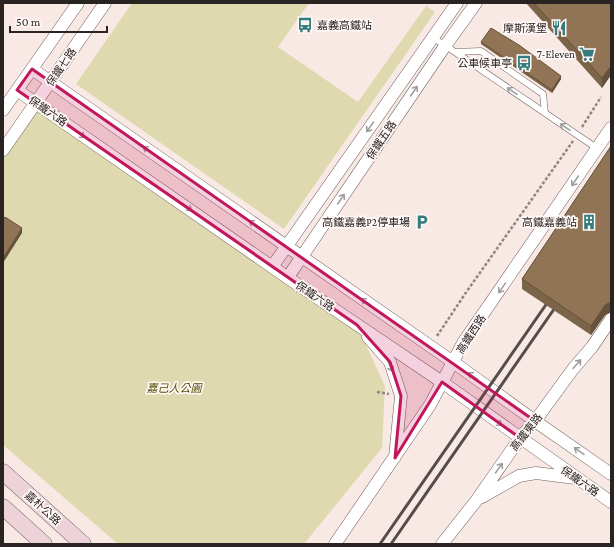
<svg xmlns="http://www.w3.org/2000/svg" width="614" height="547" viewBox="0 0 614 547" font-family="'Crimson Pro','Noto Sans TC',serif">
	<rect width="100%" height="100%" fill="#f8e9e4"/>
	<path fill="#dfd9af" d="M132,3H309L278,47L358,102L426,6L435,12L284,229L76,84Z
		M36,103L358,328L385,386L382,448L304,544H118L3,445V154Z"/>
	<g fill="none" stroke-linecap="round" stroke-linejoin="round">
		<g stroke="#6d605c" stroke-width="7">
			<path id="service" d="M432,37L455,52L481,51L543,94L545,113L598,149
				M455,52L545,113"/>
		</g>
		<g stroke="#6d605c" stroke-width="13">
			<path id="minor" d="M32,69L453,362L535,421L611,474
				M17,90L291,280L442,382L611,502
				M3,110L78,3
				M3,150L105,3
				M272,267L457,3
				M288,277L443,49L476,3
				M368,337L390,362L401,396L395,457
				M482,497L519,476L536,473L575,478
				M335,544L430,405L463,343L611,128
				M442,544L476,501L520,438L535,421L573,369L592,347L611,319"/>
		</g>
		<g stroke="#6d605c" stroke-width="17">
			<path id="secondary" d="M3,472L83,544
				M3,507L44,544"/>
		</g>
		<path stroke="#908683" stroke-width="2.5" stroke-dasharray="3 2" stroke-linecap="butt" d="M582,127L601,97
			M437,336L467,291L573,141
			M377,392L389,394"/>
		<use href="#service" stroke="#fff" stroke-width="6"/>
		<use href="#minor" stroke="#fff" stroke-width="12"/>
		<use href="#secondary" stroke="#eed2da" stroke-width="16"/>
		<path stroke="#544d4a" stroke-width="3" d="M380,544L552,296
			M391,544L559,302"/>
	</g>
	<path fill="#7c6449" d="M526,3H611V75L602,88Z
		M481,42L561,79L552,93L481,44Z
		M611,146V312L605,315L591,335L522,289V279Z"/>
	<path fill="#65513c" d="M611,66V75L602,88V78Z
		M561,76V79L552,93V90Z
		M22,228V233L3,263V258Z
		M611,302V312L605,315L591,335V326L605,305Z"/>
	<path fill="#907455" stroke="#65513c" d="M534,3H611V66L602,78Z
		M491,28L519,45L561,76L552,90L481,42Z
		M611,146V302L605,305L591,326L522,279Z
		M5,217L22,228L3,258V221Z"/>
	<defs><path id="oneway-shaft" d="M-6 0H5M1.5-3L5.5 0L1.5 3" fill="none" stroke-width="1.6" stroke-linecap="round" stroke-linejoin="round"/></defs>
	<g stroke="#9f9c9c">
		<use href="#oneway-shaft" transform="translate(414 91) rotate(-56)"/>
		<use href="#oneway-shaft" transform="translate(512 91) rotate(-146)"/>
		<use href="#oneway-shaft" transform="translate(370 127) rotate(125)"/>
		<use href="#oneway-shaft" transform="translate(565 127) rotate(-146)"/>
		<use href="#oneway-shaft" transform="translate(80 134) rotate(35)"/>
		<use href="#oneway-shaft" transform="translate(148 150) rotate(-145)"/>
		<use href="#oneway-shaft" transform="translate(575 181) rotate(124)"/>
		<use href="#oneway-shaft" transform="translate(341 199) rotate(-56)"/>
		<use href="#oneway-shaft" transform="translate(187 207) rotate(35)"/>
		<use href="#oneway-shaft" transform="translate(254 224) rotate(-145)"/>
		<use href="#oneway-shaft" transform="translate(502 288) rotate(125)"/>
		<use href="#oneway-shaft" transform="translate(366 302) rotate(-145)"/>
		<use href="#oneway-shaft" transform="translate(577 364) rotate(-48)"/>
		<use href="#oneway-shaft" transform="translate(390 366) rotate(67)"/>
		<use href="#oneway-shaft" transform="translate(473 376) rotate(-144)"/>
		<use href="#oneway-shaft" transform="translate(497 422) rotate(36)"/>
		<use href="#oneway-shaft" transform="translate(579 451) rotate(-145)"/>
		<use href="#oneway-shaft" transform="translate(499 468) rotate(-55)"/>
	</g>
	<path fill="#c2185b" fill-opacity="0.2" stroke="#c2185b" stroke-width="3" stroke-linejoin="round" d="M32,69L535,421L520,438L442,382L395,458L401,396L390,362L357,325L17,90Z"/>
	<defs>
		<g id="bus-bare" transform="scale(1.2)"><path d="M-5-6H5V4H4V6H2V4H-2V6H-4V4H-5ZM-3.5-4V0h7V-4ZM-3.5 1.2v1.5H-2V1.2ZM2 1.2v1.5H3.5V1.2Z" fill="#347d7f" stroke="#fff8f7" stroke-width="2.5" paint-order="stroke"/></g>
		<g id="restaurant-bare" transform="scale(1.2)"><path d="M-5-6h1v4h1v-4h1v4h1v-4h1v5L-1.5 .5V6h-2V.5L-5-1ZM5-6V6H3V1.5H1.5Q1.5-4 5-6Z" fill="#347d7f" stroke="#fff8f7" stroke-width="2.5" paint-order="stroke"/></g>
		<g id="supermarket-bare" transform="scale(1.2)"><path d="M-6-5.5h2.5l.6 2H6L4.5 2H-2.5L-4.4-4H-6ZM-1.5 3.2a1.3 1.3 0 1 0 .1 0ZM3 3.2a1.3 1.3 0 1 0 .1 0Z" fill="#347d7f" stroke="#fff8f7" stroke-width="2.5" paint-order="stroke"/></g>
		<g id="parking-bare" transform="scale(1.2)"><path d="M-3.5-5.5H1a3.5 3.5 0 0 1 0 7H-1V5.5H-3.5ZM-1-3.4V-.6H.8a1.4 1.4 0 0 0 0-2.8Z" fill="#347d7f" stroke="#fff8f7" stroke-width="2.5" paint-order="stroke"/></g>
		<g id="building-bare" transform="scale(1.2)"><path d="M-4-6H4V6H1V3H-1V6H-4ZM-2.5-4.3h1.7v1.8h-1.7ZM.8-4.3h1.7v1.8H.8ZM-2.5-1h1.7V.8h-1.7ZM.8-1h1.7V.8H.8Z" fill="#347d7f" stroke="#fff8f7" stroke-width="2.5" paint-order="stroke"/></g>
	</defs>
	<g fill-rule="evenodd">
		<use href="#bus-bare" x="305" y="25"/>
		<use href="#restaurant-bare" x="559" y="28"/>
		<use href="#supermarket-bare" x="587" y="54"/>
		<use href="#bus-bare" x="524" y="63"/>
		<use href="#parking-bare" x="422" y="222"/>
		<use href="#building-bare" x="589" y="222"/>
	</g>
	<g text-anchor="middle" dominant-baseline="central" stroke-width="3.5" stroke-linejoin="round" paint-order="stroke">
		<g font-size="11" fill="#292422" stroke="#fff8f7" text-anchor="end">
			<text x="317" y="25" text-anchor="start">嘉義高鐵站</text>
			<text x="547" y="28">摩斯漢堡</text>
			<text x="575" y="54">7-Eleven</text>
			<text x="512" y="63">公車候車亭</text>
			<text x="410" y="222">高鐵嘉義P2停車場</text>
			<text x="577" y="222">高鐵嘉義站</text>
		</g>
		<g font-size="11" fill="#292422" stroke="#fff8f7">
			<text transform="translate(61 67) rotate(-55)">保鐵七路</text>
			<text transform="translate(48 111) rotate(35)">保鐵六路</text>
			<text transform="translate(381 140) rotate(-56)">保鐵五路</text>
			<text transform="translate(315 296) rotate(34)">保鐵六路</text>
			<text transform="translate(471 334) rotate(-57)">高鐵西路</text>
			<text transform="translate(526 432) rotate(-52)">高鐵東路</text>
			<text transform="translate(580 481) rotate(35)">保鐵六路</text>
			<text transform="translate(43 508) rotate(42)">嘉朴公路</text>
		</g>
		<g font-size="11" font-style="italic" fill="#564c00" stroke="#fff8f7">
			<text x="174" y="388">嘉己人公園</text>
		</g>
	</g>
	<rect width="614" height="547" fill="none" stroke="#292422" stroke-width="8"/>
	<path d="M10 26v6h97v-6" fill="none" stroke="#292422" stroke-width="2"/>
	<text x="16" y="26" font-size="12" fill="#292422" stroke="#fff8f7" stroke-width="3" paint-order="stroke">50 m</text>
</svg>
